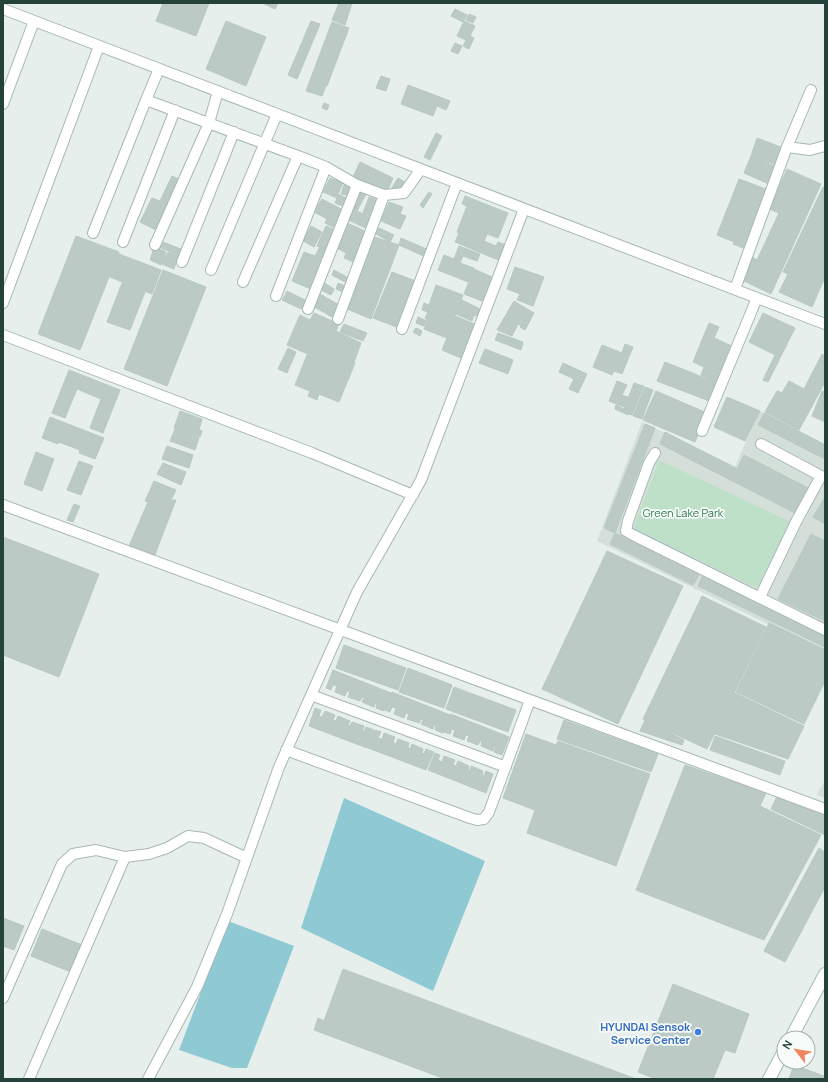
<svg xmlns="http://www.w3.org/2000/svg" width="828" height="1082" viewBox="0 0 828 1082" font-family="Manrope,sans-serif">
	<rect width="100%" height="100%" fill="#e6efeb"/>
	<path fill="#d4dfda" d="M760,411L825,444V652L597,541L642,422L735,466Z
		M825,780V798L817,795Z"/>
	<path fill="#bfe0c8" d="M659,460L791,522L757,588L633,530Z"/>
	<path fill="#8ec9d4" d="M344,798L485,861L433,991L301,928Z
		M228,921L294,946L247,1068H232L179,1050Z"/>
	<path fill="#bbcac4" stroke="#b8c9c2" d="M163,3H209L196,36L156,21Z
		M262,3H278L275,9Z
		M339,3H352L345,25L332,20Z
		M455,9L467,15L463,22L451,16Z
		M469,14L476,17L473,23L466,20Z
		M226,21L266,37L246,86L206,69Z
		M311,21L320,24L297,79L288,75Z
		M464,21L475,26L470,36L474,38L469,49L463,46L466,40L457,36Z
		M332,22L349,28L327,86H326L322,96L306,91Z
		M455,43L462,46L458,54L451,51Z
		M381,76L390,79L386,91L376,88Z
		M408,85L450,101L446,110L437,106L433,116L401,104Z
		M324,103L329,105L327,110L322,108Z
		M436,133L442,136L430,160L424,157Z
		M757,138L783,148L776,165L751,156Z
		M751,156L776,167L769,184L744,173Z
		M360,162L393,178L386,194L353,177Z
		M787,169L821,184L771,294L742,280L752,257L757,260L779,213L769,209Z
		M172,176L181,180L158,231L140,222L152,198L160,201Z
		M330,178L343,183L338,194L348,199L345,207L335,203L337,198L323,192Z
		M398,178L405,182L398,193L391,189Z
		M739,179L766,189L743,248L733,244L734,242L717,235Z
		M344,185L350,188L347,195L341,194Z
		M823,187L825,188V277L812,307L779,292L788,274L783,272Z
		M361,191L366,194L357,211L373,219L368,229L346,219Z
		M429,192L432,194L423,208L420,205Z
		M465,196L508,213L498,238L487,234L484,241L496,246L498,242L509,246L503,262L455,242L459,233L457,232L467,206L462,204Z
		M369,197L378,200L372,217L363,213Z
		M322,199L345,211L335,228L325,223L327,219L314,212Z
		M389,202L403,207L400,214L406,216L400,229L381,221Z
		M347,223L367,232L353,262L344,258L346,253L335,247Z
		M311,226L322,232L314,247L303,241Z
		M326,226L338,231L328,252L317,246Z
		M379,228L394,235L390,242L376,234Z
		M76,236L119,252L80,350L38,334Z
		M374,237L399,245L371,319L345,308Z
		M401,238L431,251L428,258L399,245Z
		M158,240L181,249L179,255L156,246Z
		M459,246L480,254L477,261L463,256L460,263L474,268L468,282L438,270L444,255L454,259Z
		M155,247L166,252L164,258L152,253Z
		M319,248L328,253L313,290L292,281L304,252L315,256Z
		M168,252L179,256L176,263L165,258Z
		M119,254L161,270L152,294L110,277Z
		M152,254L164,259L161,265L150,260Z
		M165,258L176,263L174,269L162,264Z
		M515,267L544,277L533,306L517,300L520,294L507,289Z
		M474,269L492,277L482,301L464,294Z
		M163,270L206,287L167,386L124,369Z
		M334,270L349,278L347,283L332,275Z
		M392,272L418,282L399,328L373,318Z
		M323,282L334,289L331,295L319,289Z
		M122,283L145,292L130,330L107,322Z
		M338,283L345,286L343,292L336,289Z
		M436,285L463,295L456,315L429,305Z
		M287,291L305,300L301,309L282,300Z
		M320,294L339,305L332,317L313,306Z
		M462,300L484,311L481,318L474,315L472,321L456,314Z
		M514,301L534,313L525,330L520,327L521,325L518,324L512,336L497,330Z
		M424,303L477,325L463,359L442,350L447,338L424,329L428,320L425,318L428,312L422,310Z
		M314,313L339,324L336,331L361,343L354,362L346,359L342,369L287,345L300,315L310,320Z
		M763,313L795,328L768,382L763,380L775,355L749,342Z
		M418,317L427,321L424,326L416,323Z
		M709,323L719,327L714,338L734,347L718,383L701,375L704,367L693,362Z
		M344,324L367,333L363,341L340,332Z
		M416,328L422,331L420,336L413,332Z
		M498,333L523,342L521,350L495,340Z
		M625,344L633,347L622,374L614,371L612,375L593,367L602,345L622,353Z
		M288,348L296,352L287,373L278,369Z
		M485,349L513,360L508,374L479,363Z
		M822,354L825,356V382L799,430L765,412L777,391L782,393L789,381L804,389Z
		M307,355L342,369L346,360L355,363L339,402L319,394L317,400L308,396L310,391L295,385Z
		M665,362L717,383L709,401L657,381Z
		M563,363L587,374L578,393L569,389L574,379L559,372Z
		M69,370L120,390L103,433L90,428L101,399L77,389L65,418L52,413Z
		M617,381L627,385L622,395L628,397L624,407L609,401Z
		M634,383L640,385L628,415L615,409L616,405L624,409Z
		M641,385L644,386L632,415L629,414Z
		M645,387L653,390L642,419L633,416Z
		M656,391L707,413L695,442L643,420Z
		M822,391L825,392V422L812,416Z
		M727,397L760,411L745,441L714,427Z
		M180,411L202,419L199,430L202,431L200,437L174,428Z
		M764,413L825,445V459L758,425Z
		M50,417L104,438L95,459L79,453L80,450L59,442L58,444L42,438Z
		M645,424L655,428L615,533L604,528Z
		M175,429L199,438L195,450L170,441Z
		M665,432L737,469L744,455L812,490L799,515L660,444Z
		M167,446L193,455L189,468L162,459Z
		M36,452L54,459L42,491L24,484Z
		M79,461L93,466L81,495L67,490Z
		M163,463L186,472L181,485L157,474Z
		M154,481L176,490L171,500H176L154,557L129,546L148,502L145,501Z
		M825,497V524L813,517Z
		M74,504L80,506L73,522L67,520Z
		M615,533L699,575L693,585L610,544Z
		M811,534L825,541V621L778,599Z
		M3,537L99,574L59,677L3,655Z
		M607,551L683,586L618,724L542,689Z
		M703,575L825,634V647L698,586Z
		M702,596L766,627L707,749L643,719Z
		M769,623L825,650V681L804,724L736,692Z
		M344,645L406,668L398,690L336,668Z
		M408,668L452,685L444,708L399,692Z
		M333,670L391,693L384,711L376,708L377,703H375L374,707L362,702L364,698L362,697L360,701L348,697L350,692L347,691L345,696L335,692L337,686L333,685L331,690L326,688Z
		M454,687L516,710L508,732L446,709Z
		M392,692L450,715L443,733L435,730L436,725H434L433,729L421,724L423,720L421,719L419,723L407,719L409,714L406,713L404,718L394,714L396,708L392,707L390,712L385,710Z
		M735,693L804,726L788,759L715,734Z
		M315,708L321,710L319,716L322,717L325,711L335,715L333,720L336,721L338,716L350,721L348,725L350,726L352,722L364,726L362,731H364L366,727L374,730L367,748L309,726Z
		M451,714L509,737L502,755L494,752L496,747H494L493,751L481,746L482,742L480,741L478,745L467,741L469,736L466,735L464,740L453,736L455,730L452,729L450,734L444,732Z
		M564,720L658,754L651,772L557,739Z
		M645,720L684,740L682,745L640,731Z
		M375,730L381,732L378,738L382,739L384,733L395,737L393,742L396,744L398,739L409,743L408,748L410,749L412,744L423,749L422,753L424,754L426,749L434,752L426,770L368,748Z
		M526,734L556,745L558,741L650,774L616,866L527,833L535,810L503,798Z
		M715,736L785,761L780,775L710,750Z
		M435,753L440,755L438,760L442,762L444,756L455,760L453,765L456,766L458,761L469,766L468,770L470,771L471,766L483,771L482,775L484,776L486,771L493,774L486,793L428,770Z
		M685,765L766,793L760,806L821,835L764,940L636,890Z
		M779,792L825,814V835L771,809Z
		M819,848L825,852V887L785,962L764,951Z
		M3,918L24,926L14,950L3,946Z
		M42,929L82,945L71,972L31,956Z
		M343,969L636,1079H445L314,1030L318,1018L324,1021Z
		M673,984L749,1014L735,1053L725,1050L713,1079H656L638,1072Z
		M794,1065L824,1076L822,1079H789Z"/>
	<g fill="none" stroke-linecap="round" stroke-linejoin="round">
		<g stroke="#a8b8b2" stroke-width="12">
			<path id="street" d="M3,9L825,324
				M146,100L159,69
				M3,104L34,21
				M787,147L810,150L825,146
				M93,233L146,100L298,156L326,167L357,185L384,195L404,193L421,169
				M123,242L175,110
				M155,245L209,123L218,91
				M182,262L234,132
				M211,270L277,114
				M243,282L298,156
				M735,289L787,147L811,90
				M276,296L326,167
				M3,303L99,46
				M308,309L357,185
				M338,319L384,195
				M402,329L457,183
				M3,335L312,453L413,495
				M702,431L757,298
				M655,453L649,463L628,521L626,531L633,535L825,630
				M3,505L825,809
				M760,597L797,520L821,476L761,444
				M311,695L506,767
				M286,750L470,818L477,820L484,819L489,812L530,700
				M3,998L62,864L73,854L96,850L125,857L149,854L167,848L188,836L204,838L247,858
				M29,1079L125,857
				M148,1079L197,987L227,914L279,767L357,592L421,480L524,209"/>
		</g>
		<g stroke="#a4bbb3" stroke-width="14">
			<path id="secondary" d="M791,1038L825,974
				M769,1079L784,1051"/>
		</g>
		<use href="#street" stroke="#fff" stroke-width="10"/>
		<use href="#secondary" stroke="#fff" stroke-width="12"/>
	</g>
	<circle fill="#3f7fe0" stroke="#f7fbf9" stroke-width="1.5" cx="698" cy="1032" r="4"/>
	<g text-anchor="middle" dominant-baseline="central" stroke-width="3.5" stroke-linejoin="round" paint-order="stroke">
		<g font-size="11" fill="#2d7a4b" stroke="#f7fbf9">
			<text x="683" y="512">Green Lake Park</text>
		</g>
		<g font-size="11" font-weight="bold" fill="#366cbe" stroke="#f7fbf9" text-anchor="end">
			<text x="690" y="1026">HYUNDAI Sensok<tspan x="690" dy="13">Service Center</tspan></text>
		</g>
	</g>
	<rect width="828" height="1082" fill="none" stroke="#24423a" stroke-width="8"/>
	<g transform="translate(796 1050) rotate(301)"><circle r="19" fill="#f7fbf9" stroke="#a3b1ad"/>
	<path d="M0-3L7 15L0 10L-7 15Z" fill="#f4845f"/>
	<text y="-6" font-size="11" font-weight="bold" text-anchor="middle" fill="#24423a">N</text>
	</g>
</svg>
